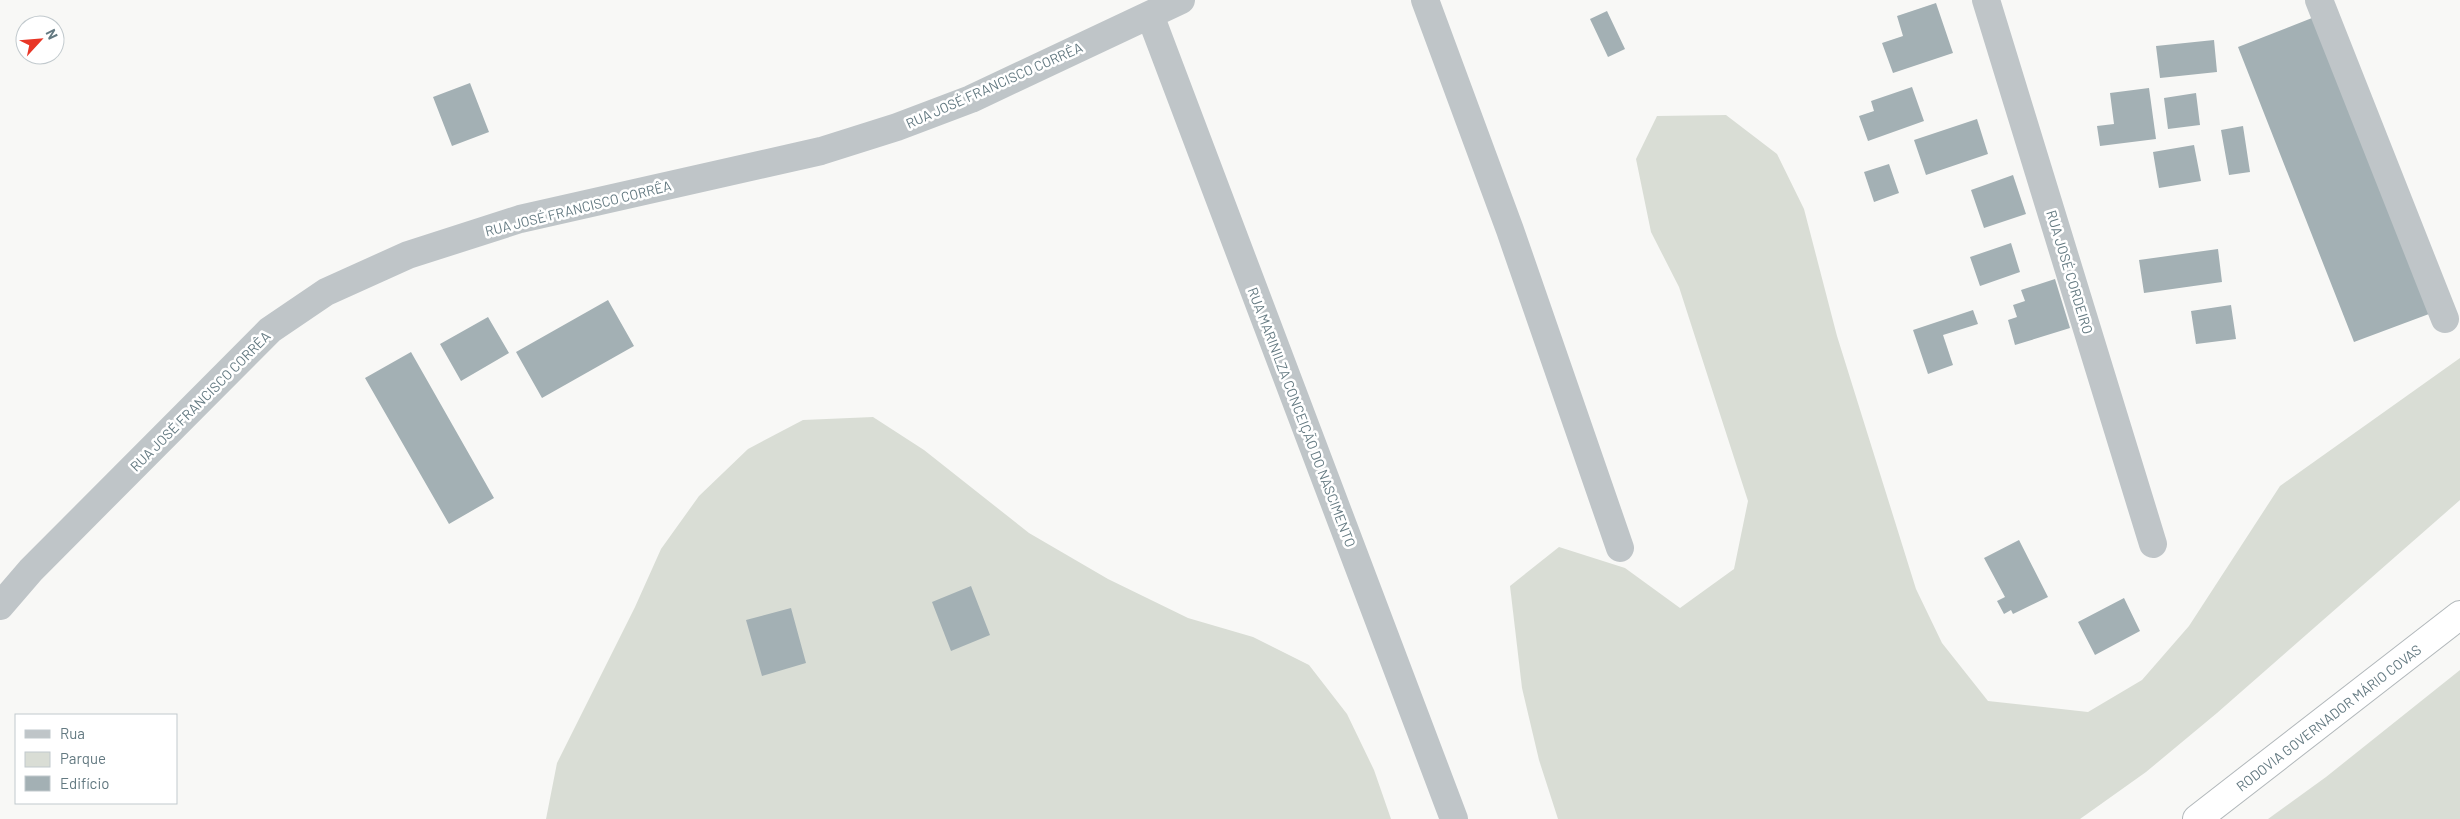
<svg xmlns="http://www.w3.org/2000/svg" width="2460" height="819" viewBox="0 0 2460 819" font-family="Barlow,sans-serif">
	<rect width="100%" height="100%" fill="#f8f8f6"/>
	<path fill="#d9ddd5" d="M1726,115L1777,154L1804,209L1837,336L1916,589L1942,643L1988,701L2088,712L2142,680L2189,626L2280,486L2460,358V500L2217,713L2146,772L2080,819H1558L1539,760L1522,688L1510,586L1559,547L1625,568L1680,608L1734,569L1748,501L1679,287L1651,232L1636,159L1657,116Z
		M873,417L924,450L1029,533L1108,579L1188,618L1253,637L1309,665L1347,714L1374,770L1391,819H546L557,763L635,607L661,549L699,496L748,449L803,420Z
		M2460,670V819H2268L2326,777Z"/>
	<path fill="#a3b0b4" d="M1936,3L1953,53L1893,73L1882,43L1903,36L1897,16Z
		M1607,11L1625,49L1608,57L1590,19Z
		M2312,18L2429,314L2354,342L2238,47Z
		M2214,40L2217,72L2160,78L2156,46Z
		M470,83L489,132L452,146L433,97Z
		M1912,87L1924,121L1868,141L1859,116L1874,111L1871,101Z
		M2149,88L2156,139L2100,146L2097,126L2114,124L2110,93Z
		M2196,93L2200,125L2168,129L2164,98Z
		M1977,119L1988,154L1926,175L1914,140Z
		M2243,126L2250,172L2229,175L2221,130Z
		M2194,145L2201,181L2159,188L2153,152Z
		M1889,164L1899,193L1874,202L1864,172Z
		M2013,175L2026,214L1984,228L1971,190Z
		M2011,243L2020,272L1980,286L1970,257Z
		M2218,249L2222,282L2144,293L2139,260Z
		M2055,279L2070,328L2015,345L2008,320L2017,317L2013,305L2025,301L2021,290Z
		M608,300L634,346L542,398L516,352Z
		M2231,305L2236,339L2196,344L2191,311Z
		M1973,310L1978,324L1943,335L1953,365L1928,374L1913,330Z
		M488,317L509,353L461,381L440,344Z
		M411,352L494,498L449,524L365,378Z
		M2019,540L2048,597L2013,614L2011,610L2004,614L1997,601L2005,597L1984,558Z
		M971,586L990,635L951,651L932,602Z
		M2124,598L2140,631L2095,655L2078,622Z
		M791,608L806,663L762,676L746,620Z"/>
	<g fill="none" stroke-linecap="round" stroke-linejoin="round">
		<g stroke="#b2b8bb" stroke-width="30">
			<g id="highway">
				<path id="s1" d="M2197,819L2460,615"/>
			</g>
		</g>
		<path stroke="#bfc5c8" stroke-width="28" d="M1425,0L1510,230L1620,548
			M1986,0L2153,544
			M2319,0L2445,319
			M1150,15L1454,819
			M0,606L31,570L270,330L326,292L408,255L520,219L821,151L897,127L971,99L1181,0"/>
		<use href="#highway" stroke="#fff" stroke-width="28"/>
	</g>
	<g text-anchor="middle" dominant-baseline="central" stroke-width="5" stroke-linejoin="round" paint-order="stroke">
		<g font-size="14" fill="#637981" stroke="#fff">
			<text transform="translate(994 85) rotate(-24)">RUA JOSÉ FRANCISCO CORRÊA</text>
			<text transform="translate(578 208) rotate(-14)">RUA JOSÉ FRANCISCO CORRÊA</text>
			<text transform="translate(2070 272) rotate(73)">RUA JOSÉ CORDEIRO</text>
			<text transform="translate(200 401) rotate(-45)">RUA JOSÉ FRANCISCO CORRÊA</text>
			<text transform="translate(1302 417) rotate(69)">RUA MARINILZA CONCEIÇÃO DO NASCIMENTO</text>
			<text stroke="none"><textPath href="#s1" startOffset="166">RODOVIA GOVERNADOR MÁRIO COVAS</textPath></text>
		</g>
	</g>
	<rect x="15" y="714" width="162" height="90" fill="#ffffff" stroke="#c1c9cd"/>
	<rect x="25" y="730" width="25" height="8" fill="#bfc5c8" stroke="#c1c9cd"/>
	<text x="60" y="739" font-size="15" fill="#637981">Rua</text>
	<rect x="25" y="752" width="25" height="15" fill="#d9ddd5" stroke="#c1c9cd"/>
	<text x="60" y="764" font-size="15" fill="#637981">Parque</text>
	<rect x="25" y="776" width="25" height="15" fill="#a3b0b4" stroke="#c1c9cd"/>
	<text x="60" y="789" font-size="15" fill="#637981">Edifício</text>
	<g transform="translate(40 40) rotate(64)"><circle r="24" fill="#ffffff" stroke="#c1c9cd"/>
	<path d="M0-4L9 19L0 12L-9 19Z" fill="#e83626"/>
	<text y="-8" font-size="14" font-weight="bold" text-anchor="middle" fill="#637981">N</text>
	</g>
</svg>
